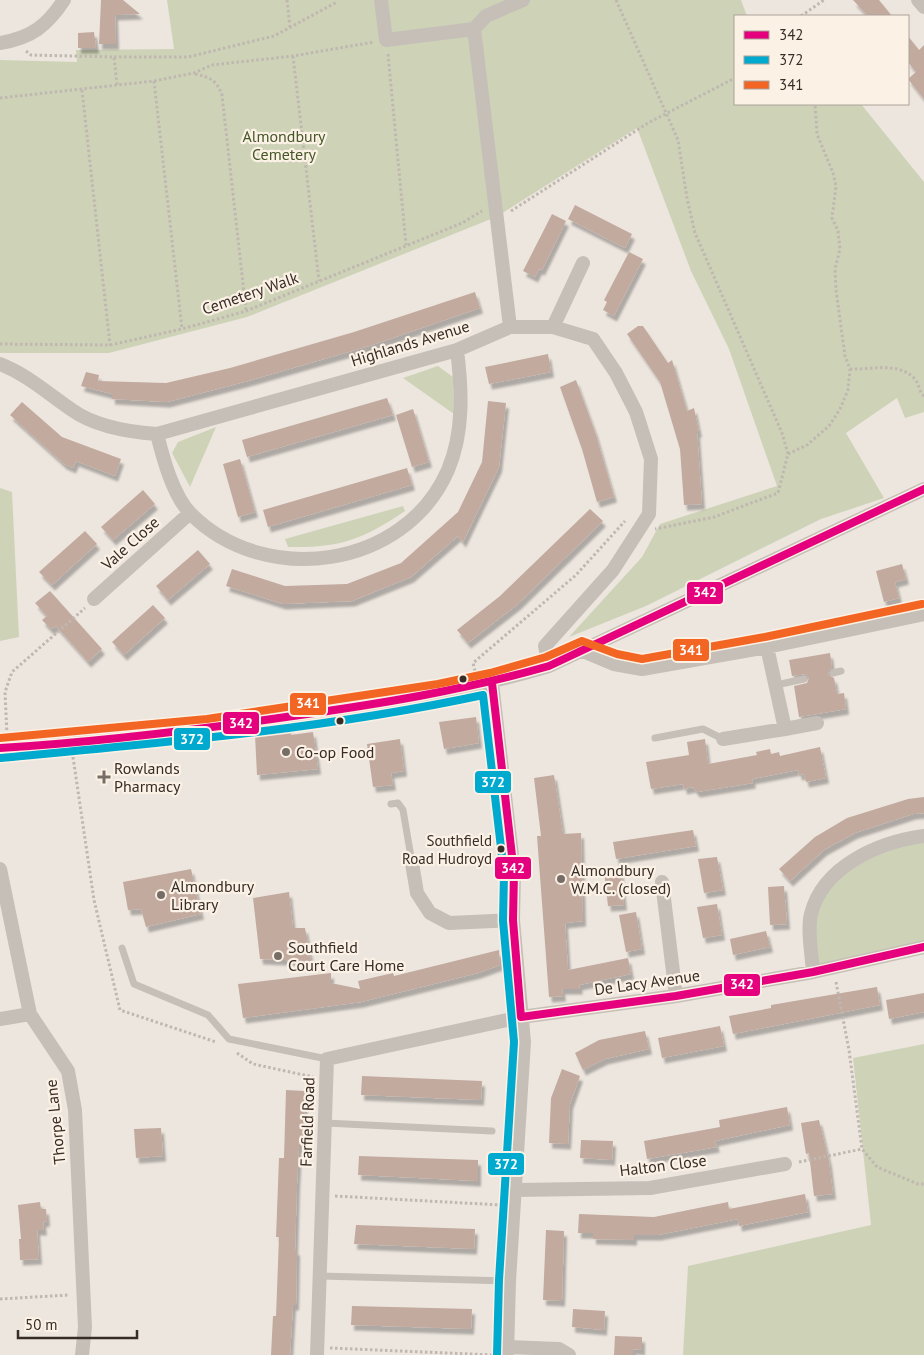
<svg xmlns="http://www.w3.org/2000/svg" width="924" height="1355" viewBox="0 0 924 1355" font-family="'PT Sans',sans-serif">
	<defs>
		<filter id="shadow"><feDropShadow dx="3" dy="5.5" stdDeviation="1" flood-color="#0004"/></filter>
	</defs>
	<rect width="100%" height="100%" fill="#ede6df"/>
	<path fill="#ced3b8" d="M167,0H741L747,16H735V104H861L924,182V412L905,418L897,398L846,433L884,498L821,519L646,606L569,637L642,557L660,524L777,486L729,349L691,271L637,128L496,217L247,317L109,353H0V60L77,62L76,50L174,49Z
		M438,366L453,377L454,414L403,378Z
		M216,427L190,487L172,453L178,442Z
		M0,488L12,492L19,637L0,641Z
		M403,506L405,511C362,540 340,548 288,547L285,539Z
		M924,836V947L813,972L810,915L850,862Z
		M924,1044V1355H683L688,1266L871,1225L853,1058Z"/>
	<path fill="#c2aa9f" filter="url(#shadow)" d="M101,0H123L140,14L115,15L116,44H99Z
		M853,0H879L892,16H868Z
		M94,32L96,48H78V33Z
		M908,36L919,50L924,45V99L908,79L916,72L908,62Z
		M575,205L632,234L625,248L568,219Z
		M552,214L566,221L542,270L539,269L535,277L523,271Z
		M629,252L643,259L614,316L603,310L607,302L604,300Z
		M475,292L480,308L369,346L244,382L167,402L112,399V394L81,386L86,372L99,375L98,381L166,383L230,368L354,332Z
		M638,326H643L668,363L672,360L687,411L694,408L699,432H697L702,504L684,505L680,449L660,382L627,334Z
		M548,354L551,372L489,384L485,367Z
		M576,380L595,432L614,497L597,502L582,449L560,387Z
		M387,398L393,415L247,457L242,440Z
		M488,401L506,403L499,467L463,542L458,536L411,577L352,601L283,604L226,586L232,569L285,586L347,584L401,563L458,512L482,462Z
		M22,402L62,437L121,459L115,476L76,461L73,468L64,464L10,415Z
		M413,409L429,462L412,467L396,415Z
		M240,459L255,512L238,517L223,464Z
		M407,468L412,485L268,527L263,510Z
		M143,490L155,504L113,540L101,527Z
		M590,509L603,521L518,604L468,643L457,630L500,596Z
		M85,531L97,544L52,585L39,572Z
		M198,550L210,564L168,600L156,586Z
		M902,564L906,579L895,582L899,598L884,602L876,571Z
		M50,591L102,649L88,662L56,626L51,629L42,620L47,616L35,603Z
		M153,605L165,618L124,655L112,642Z
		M830,653L832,668L829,670L828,675L834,678L837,694L844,693L846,709L799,717L794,686L807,683L809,678L805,674L792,676L789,660Z
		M476,717L479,743L444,749L439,722Z
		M291,729V735L313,732L318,769L257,775L255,735Z
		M400,739L404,771L391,773L393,785L373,787L367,744Z
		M705,739L708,764L757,755L756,752L770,749L771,754L779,752L780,756L820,747L826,778L806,782L804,774L799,775L798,770L752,779L753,783L697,792L693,787L684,789L683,784L651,789L646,762L689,755L687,742Z
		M554,775L563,834L581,833L583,921L565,923L568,970L628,958L631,974L579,985L580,989H562L563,996L549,997L537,836H541L534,778Z
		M924,797V813L913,814L855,833L824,850L790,881L779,869L815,837L847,818L908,799Z
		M693,830L696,846L616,859L613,842Z
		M717,857L723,890L704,893L698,859Z
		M620,867L624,905L608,906L604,870Z
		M191,869L201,914L146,927L141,909L128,910L123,882Z
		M784,886L787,924L770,925L768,887Z
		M289,892L293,928H305L311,961L260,959L253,898Z
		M717,904L722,935L703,938L697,907Z
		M636,912L642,949L626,952L619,915Z
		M766,931L770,947L733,955L730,939Z
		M499,950L500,965L478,973L361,1002L243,1018L238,984L331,973V983L360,989L358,981L393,973L394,976Z
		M877,987L880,1005L733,1034L729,1016L771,1008V1005Z
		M924,993V1012L889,1019L886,1000Z
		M720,1026L724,1046L662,1058L658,1038Z
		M645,1031L649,1049L605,1059L583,1070L575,1053L599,1040Z
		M562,1069L580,1076L570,1104L568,1144L549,1143L551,1098Z
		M362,1076L482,1081L481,1100L361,1095Z
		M286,1090L305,1091L303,1146H299L297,1184L295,1250H297L296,1305H293L290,1355H271L273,1316H276L279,1237H276L279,1158H284Z
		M787,1107L790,1125L715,1141L717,1147L647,1159L644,1141L720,1127L719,1120Z
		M819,1120L829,1162L833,1194L814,1196L809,1153L806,1154L801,1123Z
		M161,1128L163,1156L136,1158L134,1129Z
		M581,1140L613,1141L612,1160L580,1158Z
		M359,1156L478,1160V1181L358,1175Z
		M805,1194L808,1212L739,1226L738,1219L658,1235H634V1240L593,1239V1233H578L579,1214L654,1217L728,1202L729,1209Z
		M40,1202L41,1209H46L47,1221L43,1222L44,1230H37L39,1259L20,1260L19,1239H21L18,1205Z
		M356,1225L475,1229L474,1249L354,1244Z
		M546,1230L564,1231L562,1301L543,1300Z
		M352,1306L472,1309L471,1329L351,1325Z
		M573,1309L605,1311L604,1330L572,1327Z
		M615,1336L642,1337V1350L633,1349V1355H614Z"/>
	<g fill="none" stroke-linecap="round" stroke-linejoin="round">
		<path stroke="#bfb7b0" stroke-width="3" stroke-dasharray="2.5 2.5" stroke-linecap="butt" d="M287,0L290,27
			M616,0L678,140L687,198L695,233L782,433L788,454L778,493L714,517L655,529
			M801,16L824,0
			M26,51L31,55L114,57L117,85
			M388,54L406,245
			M293,56L319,281
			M114,57H188L274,36L337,2
			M195,74C209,77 217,80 222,95L246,311
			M154,81L182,329
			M82,90L110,345
			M0,98L154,81L194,73L212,65L293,56L374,42
			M511,211L648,123L735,78
			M0,344L110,345L182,329L246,311L462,223L482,211
			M850,369C871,370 898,361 915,379C919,384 919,392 924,396
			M788,454L807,445L829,426L840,409L848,390L850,369L845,356L836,290L835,269L840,249L838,231L832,218L836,186L833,173L817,134L815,104
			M475,671L473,663L576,575L625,521
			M7,735L5,692L12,672L85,608
			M73,757L94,900L120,1010L216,1042
			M836,982L849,1050L862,1149L877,1167L918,1184H924
			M237,1053L253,1064L313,1077
			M799,1162L862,1149
			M335,1196L501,1205
			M0,1299L69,1295
			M330,1348L494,1355"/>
		<path stroke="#c6bfb8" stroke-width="7" d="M833,673L841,671
			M776,685L804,679
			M655,738L703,729L723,739
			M391,804L398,803L403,810L412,863
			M122,948L134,984L208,1015L229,1039L327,1059
			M325,1123L492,1131
			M320,1276L509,1281"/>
		<path stroke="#c6bfb8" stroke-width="14" d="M381,0L386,40L474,29L510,327
			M918,0L924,7
			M474,29L486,16L523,0
			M0,43C31,38 47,26 64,0
			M553,327L583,263
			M0,364C28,375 47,393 72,410C96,427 128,432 157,434L457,350L510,327H553L593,339L616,373L636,412L651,459L649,514L613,570L545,646L549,666
			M157,434C163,458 173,496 191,514C265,588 405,569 448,470C464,432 462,390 457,350
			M94,599L190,513
			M583,651L614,664L642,669L767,647L924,614
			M492,683L514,873L513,920L524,1042L509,1281L507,1355
			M785,729L817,723
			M723,739L785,729L767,647
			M0,748C102,743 207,729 308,714C391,701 469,690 549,666L924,489
			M412,863L417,893L430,913L449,923L513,920
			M0,869L30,1014L68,1071L75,1110L85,1327L82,1355
			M662,882L676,996
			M813,972C812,956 807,929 811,914C823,866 879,842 924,836
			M0,1019L30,1014
			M515,1190L650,1188L785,1164
			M508,1347L559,1349L569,1355
			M317,1355L327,1059L521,1017L676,996L813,972L924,947"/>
		<g stroke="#fbf1e5" stroke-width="11">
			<path id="bus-1" d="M492,683L514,873L513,920L521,1017L676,996L813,972L924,947
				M0,748C98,742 196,730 293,716C379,704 465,690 549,666L924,489"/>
		</g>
		<g stroke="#fbf1e5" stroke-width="11">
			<path id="bus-2" d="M1,758C162,743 325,729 483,695L504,873L503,921L514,1042L499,1280L497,1355"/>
		</g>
		<g stroke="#fbf1e5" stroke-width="11">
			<path id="bus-3" d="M0,738L207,719L438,684L490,673L546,657L582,641L617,654L642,659L765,637L922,604"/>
		</g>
		<use href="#bus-1" stroke="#e5007d" stroke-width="8"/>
		<use href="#bus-2" stroke="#00a9ce" stroke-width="8"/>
		<use href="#bus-3" stroke="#f26522" stroke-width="8"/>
	</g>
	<g fill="#372c26" stroke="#fbf1e5" stroke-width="2">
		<circle cx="463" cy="679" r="4.5"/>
		<circle cx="340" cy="721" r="4.5"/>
		<circle cx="501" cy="849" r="4.5"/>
	</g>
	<g fill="#776d67" stroke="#fbf1e5" stroke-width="2">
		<circle cx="286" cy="752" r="5"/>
		<path d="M101.5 769.5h5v5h5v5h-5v5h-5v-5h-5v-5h5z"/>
		<circle cx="561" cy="879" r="5"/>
		<circle cx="161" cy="895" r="5"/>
		<circle cx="278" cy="956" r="5"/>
	</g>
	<g text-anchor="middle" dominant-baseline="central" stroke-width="4.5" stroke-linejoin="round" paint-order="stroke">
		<g font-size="15" fill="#372c26" stroke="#fbf1e5" text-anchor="end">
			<text x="492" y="840">Southfield<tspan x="492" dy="18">Road Hudroyd</tspan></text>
		</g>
		<g font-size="16" fill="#455728" stroke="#fbf1e5">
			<text x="284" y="136">Almondbury<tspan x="284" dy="18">Cemetery</tspan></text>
		</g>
		<g font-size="16" fill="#372c26" stroke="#fbf1e5">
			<text transform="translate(250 293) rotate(-19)">Cemetery Walk</text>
			<text transform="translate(410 343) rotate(-17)">Highlands Avenue</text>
			<text transform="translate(130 543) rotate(-42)">Vale Close</text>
			<text transform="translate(647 982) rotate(-8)">De Lacy Avenue</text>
			<text transform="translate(55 1122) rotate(-96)">Thorpe Lane</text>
			<text transform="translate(307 1122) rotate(-88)">Farfield Road</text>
			<text transform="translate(663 1165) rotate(-7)">Halton Close</text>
		</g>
		<g font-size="16" fill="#372c26" stroke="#fbf1e5" text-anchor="start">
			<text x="296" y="752">Co-op Food</text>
			<text x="114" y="768">Rowlands<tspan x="114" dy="18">Pharmacy</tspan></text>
			<text x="571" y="870">Almondbury<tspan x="571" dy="18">W.M.C. (closed)</tspan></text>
			<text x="171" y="886">Almondbury<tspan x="171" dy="18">Library</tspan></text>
			<text x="288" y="947">Southfield<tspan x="288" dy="18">Court Care Home</tspan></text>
		</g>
	</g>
	<g stroke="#fbf1e5" stroke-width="2">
		<rect x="686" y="581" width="38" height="24" rx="5" fill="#e5007d"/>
		<rect x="672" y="638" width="38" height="24" rx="5" fill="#f26522"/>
		<rect x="289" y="692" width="38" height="24" rx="5" fill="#f26522"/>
		<rect x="222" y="711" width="38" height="24" rx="5" fill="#e5007d"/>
		<rect x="173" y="727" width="38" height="24" rx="5" fill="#00a9ce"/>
		<rect x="474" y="770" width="38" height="24" rx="5" fill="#00a9ce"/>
		<rect x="494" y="856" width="38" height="24" rx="5" fill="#e5007d"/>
		<rect x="723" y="973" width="38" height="24" rx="5" fill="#e5007d"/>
		<rect x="487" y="1152" width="38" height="24" rx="5" fill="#00a9ce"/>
	</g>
	<g font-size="14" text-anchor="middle" font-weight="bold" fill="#fff">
		<text x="705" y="597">342</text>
		<text x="691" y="655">341</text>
		<text x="308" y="708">341</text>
		<text x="241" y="728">342</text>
		<text x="192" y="744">372</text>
		<text x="493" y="787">372</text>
		<text x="513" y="873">342</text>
		<text x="742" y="989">342</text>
		<text x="506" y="1169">372</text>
	</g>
	<rect x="734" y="15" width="175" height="90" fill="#fbf1e5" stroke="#ada299"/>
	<rect x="744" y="31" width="25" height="8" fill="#e5007d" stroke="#ada299"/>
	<text x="779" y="40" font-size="15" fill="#372c26">342</text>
	<rect x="744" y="56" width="25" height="8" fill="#00a9ce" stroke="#ada299"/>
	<text x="779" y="65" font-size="15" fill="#372c26">372</text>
	<rect x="744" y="81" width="25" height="8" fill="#f26522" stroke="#ada299"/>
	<text x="779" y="90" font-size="15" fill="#372c26">341</text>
	<path d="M18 1330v8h119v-8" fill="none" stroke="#372c26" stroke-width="2.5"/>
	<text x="25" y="1330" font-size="15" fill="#372c26" stroke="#fbf1e5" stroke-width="4" paint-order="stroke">50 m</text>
</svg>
